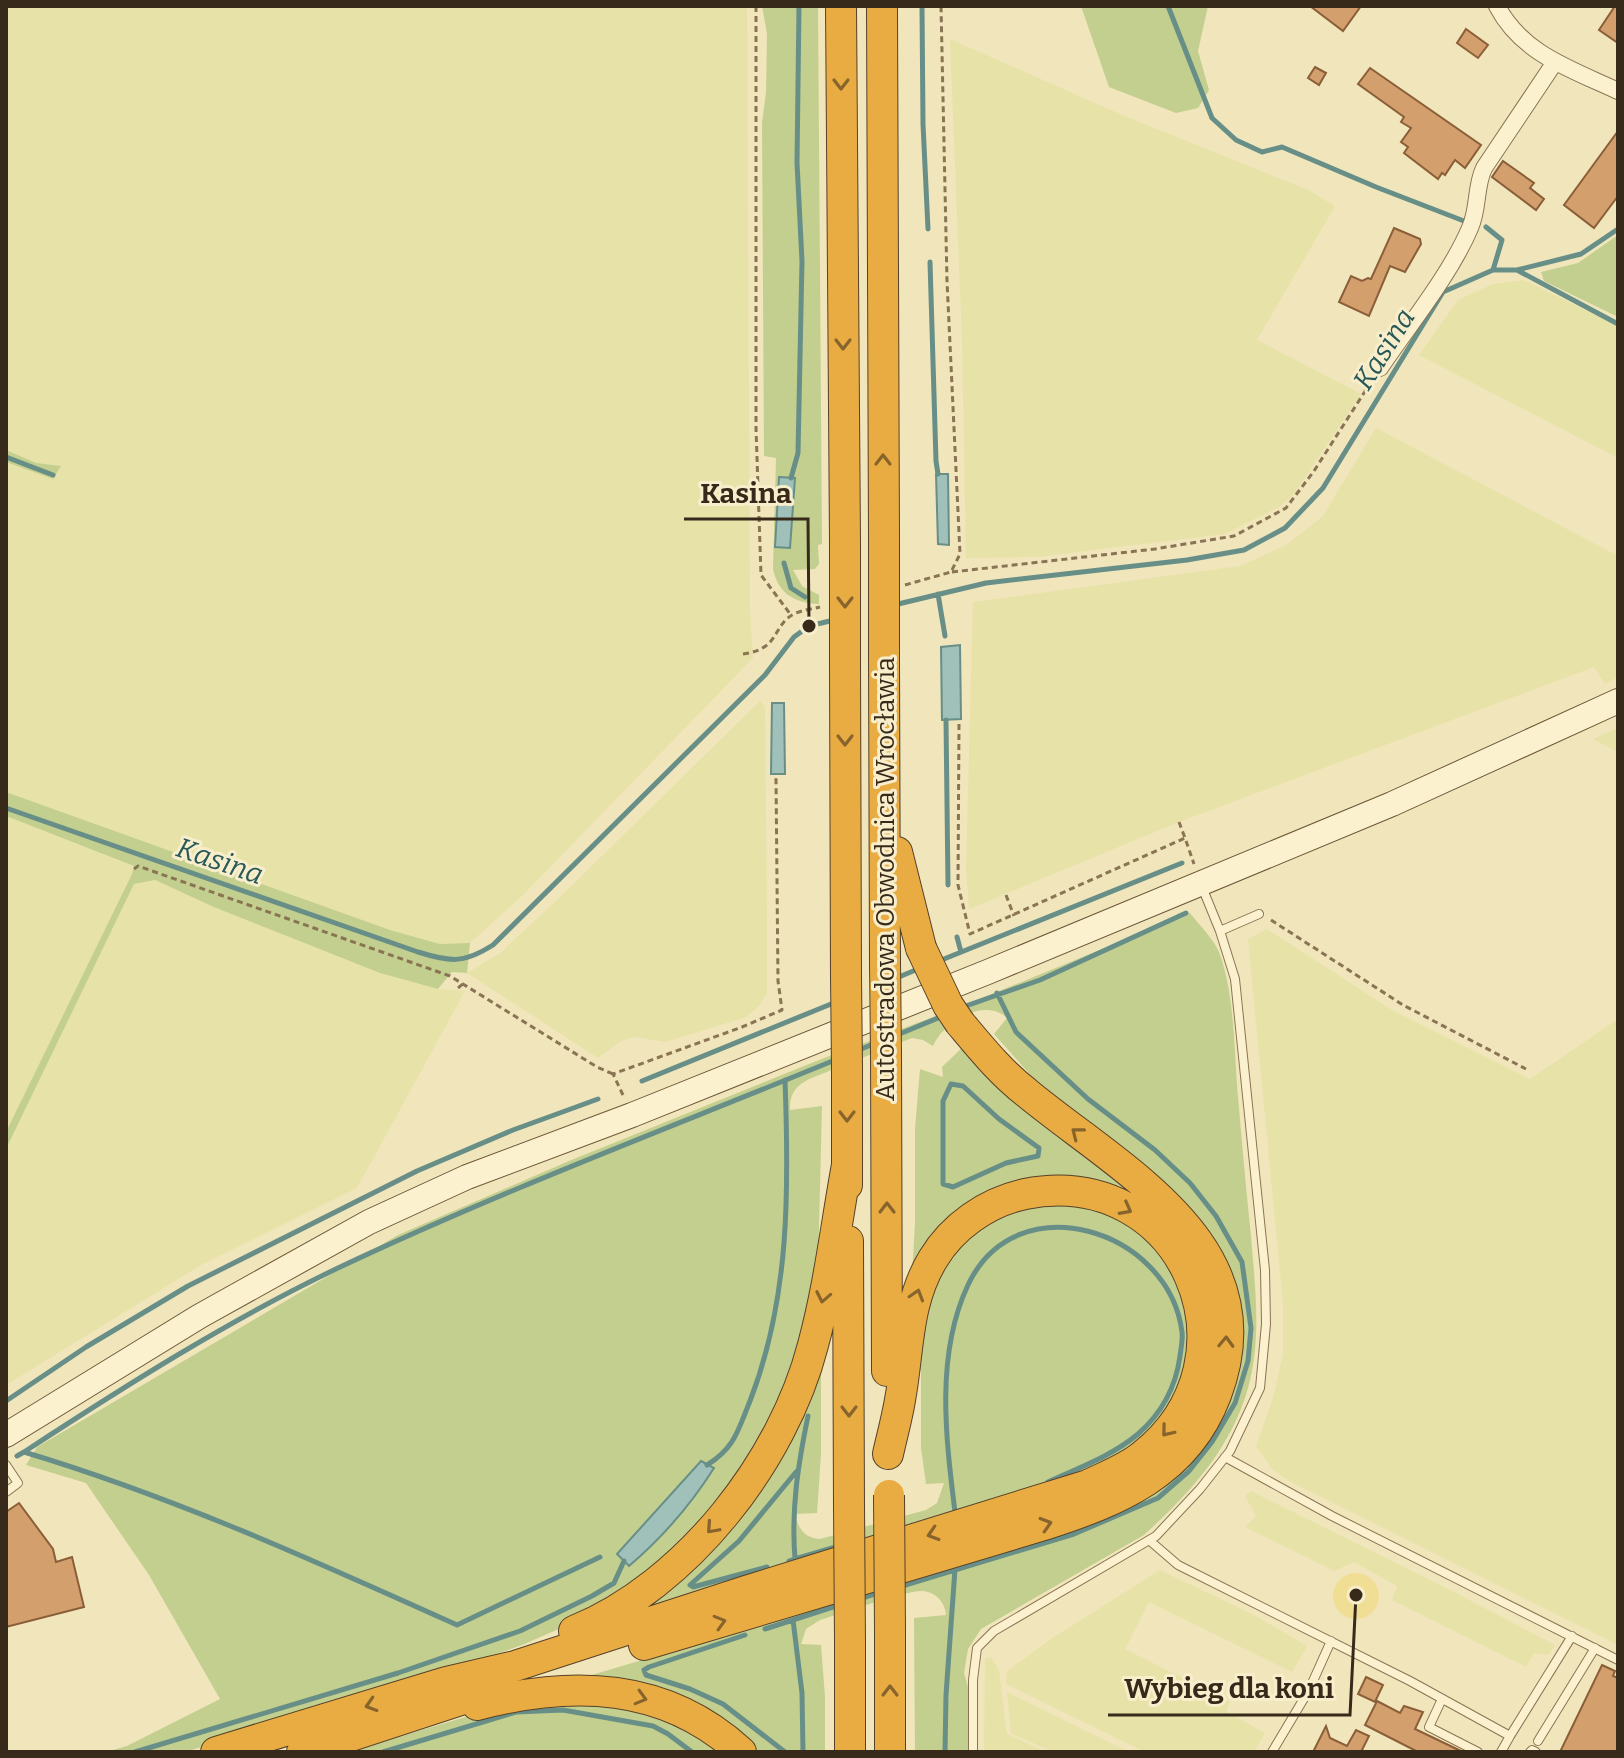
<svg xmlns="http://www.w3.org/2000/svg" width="1624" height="1758" viewBox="0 0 1624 1758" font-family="Bitter,serif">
	<rect width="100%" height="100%" fill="#f1e5bb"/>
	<path fill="#e7e2a8" d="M6,6H747L750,610L753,658L523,895L470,943L440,944L390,930L6,792V462L53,479L61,467L36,463L6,450Z
		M950,39L1120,114L1308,190L1335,206L1257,340L1361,394L1294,494L1279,507L1225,534L1037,557L966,558L962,341Z
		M1524,280L1618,326V458L1419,355L1458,300L1493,284Z
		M1376,428L1618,556V677L1605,684L1594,667L1179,822L969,909L966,870L973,602L1240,566L1286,545L1323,516Z
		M760,701L765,706L767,919V993L759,1006L746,1017L666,1042L635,1037L621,1041L598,1058L467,973L500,953L556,901Z
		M1618,728V752L1593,739Z
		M6,816L134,866L132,874L6,1132Z
		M155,880L216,908L380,973L438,989L465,991L357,1188L201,1265L6,1385V1149L134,884Z
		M1267,929L1392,1010L1530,1079L1618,1019V1645L1289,1481L1272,1469L1256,1446L1273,1398L1283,1354V1304L1248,939Z
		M1251,1491L1454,1592L1555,1645L1548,1655L1534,1653L1526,1667L1392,1600L1397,1586L1354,1562L1334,1571L1245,1527L1256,1516L1245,1496Z
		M1160,1570L1254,1615L1307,1646L1292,1672L1149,1602L1125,1649L1230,1702L1226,1711L1265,1733L1254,1752H1145L1006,1684L1007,1671L1054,1637Z
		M991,1657L999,1670L1007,1734L1046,1752H984L985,1659Z
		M1007,1692L1129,1752H1053L1011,1733Z"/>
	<path fill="#c3cf8e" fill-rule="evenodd" d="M762,6H818L822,544L818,545L819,564L815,569L793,570L802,586L819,595V604C794,603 778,593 773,569L776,458L764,456L762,123L766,92L767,34ZM779,477L794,478L790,548L775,547Z
		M1081,6H1208L1198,51L1209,90L1198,108L1176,113L1109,87Z
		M1618,235V317L1544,281L1541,272L1578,263Z
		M6,450L36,463L61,466L53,479L6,462Z
		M6,792L390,930L440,944L470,943L467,973L452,972L438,989L380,973L216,908L155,880L134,884L6,1149V1132L132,874L134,866L6,816Z
		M1190,913C1199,925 1213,938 1219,952C1235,994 1234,1052 1238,1097C1242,1143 1246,1190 1251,1236C1255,1287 1262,1338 1248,1388C1231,1449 1189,1494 1144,1535L981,1629L968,1649L964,1673L969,1690V1752H915L914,1618L946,1615C945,1602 936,1592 922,1591C907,1590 840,1614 820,1620L806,1629L801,1644L821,1645L825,1697V1750L829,1752H755L578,1679L919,1578L1228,1399L1116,1143L1033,1078L994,1034L1007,1018C984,997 943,1022 933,1046L923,1040L912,1038L809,1079C795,1087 790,1093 790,1110L822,1106L818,1268L801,1352L748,1467L682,1547L584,1618L522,1645L431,1677L185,1752H106L127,1746L220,1699L149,1575L86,1483L26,1465L37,1447L398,1235L569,1161L819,1060L965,1005Z
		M964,1046C990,1075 1017,1101 1048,1125C1134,1190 1253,1257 1210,1387C1186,1459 1124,1491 1058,1515L270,1752H251C407,1705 562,1657 717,1608C777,1589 837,1566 898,1549C910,1545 923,1544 935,1541C972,1531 1008,1518 1044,1507C1077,1497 1113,1486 1142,1466C1193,1430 1220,1368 1208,1307C1191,1218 1096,1162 1010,1188C966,1201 932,1236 912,1277L915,1222V1129L920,1069L943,1077L942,1067Z
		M1056,1201L1118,1216L1167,1257L1190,1315L1184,1375L1158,1423L1116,1458L1084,1473L608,1624L662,1584L821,1355V1454L817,1513L795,1514C798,1528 804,1538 820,1539L926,1510L937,1503L944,1483L926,1484L921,1448V1370L913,1369L924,1303L954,1248L997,1215Z
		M571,1699L662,1715L726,1752H349L475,1714Z"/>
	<path fill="#f0de95" d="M1333 1596a23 23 0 1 1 46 0a23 23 0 1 1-46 0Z"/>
	<path fill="#a0c1ba" stroke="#678f88" stroke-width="2" d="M936,474H948L949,545L938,544Z
		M779,477L795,478L790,548L775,547Z
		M960,645L961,719L942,720L941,647Z
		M772,703H784L785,774H771Z
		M701,1461L714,1468C690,1506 663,1537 629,1566L617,1554Z"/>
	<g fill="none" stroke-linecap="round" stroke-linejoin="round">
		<path stroke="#678f88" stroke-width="5" d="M922,6L923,124L928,229
			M1168,6L1212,118L1236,140L1262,152L1282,147L1376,187L1464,221
			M1486,227L1502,240L1493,270
			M930,262L936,461L938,474
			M1517,270L1618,324
			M6,457L53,475
			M791,478L798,453L802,261L797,163L799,6
			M784,563L791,588L805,597
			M938,594L945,636
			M894,605L986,583L1187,560L1244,550L1285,528L1323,488L1443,292L1493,270H1517L1581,254L1618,229
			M946,720L948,885
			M6,808L418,952C450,962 463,964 493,945L765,675L794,637L809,626L834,620
			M957,937L961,952
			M939,961L1182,863
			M894,979L918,969
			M963,1007L1040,980L1186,913
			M897,1035L943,1016
			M856,1051L876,1043
			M642,1081L836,1002
			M951,1084L963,1086L999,1119L1039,1148L1038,1156L1006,1163L953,1187L943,1184V1101Z
			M6,1401L86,1347L188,1286L417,1171L513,1130L598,1099
			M24,1452C125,1386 229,1320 338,1268C501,1191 669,1128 835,1060
			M17,1456L24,1452C174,1497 315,1561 457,1625L600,1557
			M707,1465C735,1448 738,1430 750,1401C790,1298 789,1189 785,1080
			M955,1512C946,1439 935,1355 968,1285C1016,1182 1169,1229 1182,1332C1183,1339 1181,1348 1180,1356C1176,1386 1162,1413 1138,1434C1112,1456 1078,1468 1048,1482
			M795,1559L839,1546
			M789,1561L795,1559C791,1509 798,1465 808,1416
			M767,1567L693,1587L690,1585L739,1541L796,1472
			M902,1586L1074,1534L1158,1498L1189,1471L1212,1442L1235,1403L1248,1361L1251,1328L1242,1262L1216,1216L1190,1183L1155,1150L1088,1099L1016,1032L997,993
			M860,1599L881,1592
			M793,1620L802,1693L803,1752
			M765,1629L839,1605
			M745,1635L649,1667L644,1670L646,1675L690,1689L723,1704L785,1752
			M135,1752L398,1673L520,1631L592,1596L614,1583L624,1561
			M383,1752L516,1712L563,1710L653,1726L668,1734L692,1752
			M945,1752L946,1695L955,1569"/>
	</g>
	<path fill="#d29f6d" stroke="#8a5e38" stroke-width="2" d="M1310,6H1361L1343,31Z
		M1615,6H1618V43L1599,30Z
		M1466,29L1488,45L1478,58L1457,43Z
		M1315,67L1326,73L1319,85L1308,78Z
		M1370,68L1481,145L1465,168L1455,160L1445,175L1442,173L1438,179L1404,153L1408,147L1401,142L1411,128L1401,122L1404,117L1358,84Z
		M1618,131V196L1594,228L1564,205Z
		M1503,161L1534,183L1530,188L1544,199L1536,210L1492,177Z
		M1394,228L1420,239L1421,244L1405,272L1390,266L1369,316L1339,302L1351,276L1362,281L1368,278L1371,279Z
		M19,1503L53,1549L56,1562L72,1557L84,1607L6,1627V1512Z
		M1602,1665L1615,1671L1613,1676L1618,1678V1752H1560Z
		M1366,1677L1383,1685L1375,1702L1358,1694Z
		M1377,1701L1400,1713L1404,1706L1423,1712L1415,1729L1463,1752H1418L1365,1725Z
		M1326,1726L1330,1738L1347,1746L1356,1730L1369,1736L1361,1752H1313Z"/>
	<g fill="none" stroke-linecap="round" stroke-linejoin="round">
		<g stroke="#897454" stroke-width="10">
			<path id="lane" d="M1220,931L1259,914
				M1225,1457L1332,1516L1618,1660
				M6,1465L18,1483L6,1492
				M1149,1540L1178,1565L1410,1681L1510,1736L1572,1636
				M1442,1699L1429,1727L1478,1752
				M1538,1741L1595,1648
				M973,1752V1680L977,1648L994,1631L1156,1536L1200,1489L1230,1451L1260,1388L1266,1324L1265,1270L1235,979L1220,931L1202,887
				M1272,1752L1309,1690L1331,1641
				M1501,1752L1510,1736
				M1530,1752L1532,1750L1536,1752"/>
		</g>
		<g stroke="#897454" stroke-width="18">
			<path id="street" d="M1497,6C1522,54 1571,69 1618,91
				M1380,368C1409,325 1450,275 1470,228C1479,208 1475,187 1484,168L1555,62"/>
		</g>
		<g stroke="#6b5537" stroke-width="26">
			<path id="secondary" d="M6,1435L200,1316L369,1222L467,1177L632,1115L990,971L1392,804L1618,701"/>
		</g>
		<g stroke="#564129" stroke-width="32">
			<path id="highway" d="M841,6L845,541
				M882,6L884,538
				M884,659L885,962
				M845,662L846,977
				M897,852L921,948
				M886,1053L887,1371
				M847,1067V1185
				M848,1241L849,1507
				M890,1629V1752
				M574,1631C687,1585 783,1461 813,1345C829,1286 836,1225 847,1165
				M850,1640V1752
				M644,1645L1044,1525C1118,1501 1186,1474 1216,1395C1273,1246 1121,1171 1027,1093C1001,1073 981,1048 960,1023
				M477,1705C572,1680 665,1682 741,1752
				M216,1752L446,1682L515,1666L746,1591L1088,1485C1106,1476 1126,1469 1142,1456C1267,1358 1183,1163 1025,1194C987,1202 952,1227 933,1259C906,1303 909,1352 900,1400C897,1418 892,1436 888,1454
				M302,1752L494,1689"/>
		</g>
		<path stroke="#897454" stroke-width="3" stroke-dasharray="6 4" stroke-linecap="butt" d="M756,6V428L761,575L791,615
			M952,572L1155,549L1234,536L1286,508L1314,471L1371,382
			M905,585L951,572L960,554L947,281L941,6
			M743,654C781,649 772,625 794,614C802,610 812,609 820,607
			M959,724L958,885L970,934L1185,838L1194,864
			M1179,822L1185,838
			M134,869L138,866L450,976L597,1067L613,1074
			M1006,895L1014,916
			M1271,920L1403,1005L1526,1069
			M458,988L464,983
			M623,1095L613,1074L742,1027L782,1010L778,981L776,778"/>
		<use href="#lane" stroke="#fcf1ce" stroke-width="8"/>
		<use href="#street" stroke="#fcf1ce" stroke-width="16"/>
		<use href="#secondary" stroke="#fcf1ce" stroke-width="24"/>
		<use href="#highway" stroke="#e9ac43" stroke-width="30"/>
		<g stroke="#564129" stroke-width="32" stroke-linecap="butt">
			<path id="highway-bridge" d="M884,538V659
				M845,541V662
				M921,948L948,1005L960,1023
				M885,962L886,1053
				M846,977L847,1067
				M889,1495L890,1629
				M849,1507L850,1640"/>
		</g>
		<use href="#highway-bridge" stroke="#e9ac43" stroke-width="30"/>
	</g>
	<defs><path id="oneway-chevron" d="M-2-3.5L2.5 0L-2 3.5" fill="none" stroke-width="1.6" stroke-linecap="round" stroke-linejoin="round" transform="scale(2)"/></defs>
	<g stroke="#87642c">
		<use href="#oneway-chevron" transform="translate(841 84) rotate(90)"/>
		<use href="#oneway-chevron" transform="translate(843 344) rotate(90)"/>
		<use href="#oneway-chevron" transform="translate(883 460) rotate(-90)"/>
		<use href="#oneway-chevron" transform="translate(845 602) rotate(90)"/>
		<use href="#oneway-chevron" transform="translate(845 740) rotate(90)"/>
		<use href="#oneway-chevron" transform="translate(847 1116) rotate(90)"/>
		<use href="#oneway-chevron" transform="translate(1077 1133) rotate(-142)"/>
		<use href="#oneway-chevron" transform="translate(887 1208) rotate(-90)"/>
		<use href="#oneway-chevron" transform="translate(1126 1209) rotate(28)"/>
		<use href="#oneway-chevron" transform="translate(917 1295) rotate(-73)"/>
		<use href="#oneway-chevron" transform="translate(823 1297) rotate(101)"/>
		<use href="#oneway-chevron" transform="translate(1226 1342) rotate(-88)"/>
		<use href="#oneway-chevron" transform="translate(849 1411) rotate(90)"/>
		<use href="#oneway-chevron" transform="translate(1167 1431) rotate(129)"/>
		<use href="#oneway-chevron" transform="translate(1046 1524) rotate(-17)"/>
		<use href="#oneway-chevron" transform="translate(712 1528) rotate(132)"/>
		<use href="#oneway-chevron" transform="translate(933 1534) rotate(163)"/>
		<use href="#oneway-chevron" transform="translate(720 1622) rotate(-16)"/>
		<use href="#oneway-chevron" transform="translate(890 1691) rotate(-90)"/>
		<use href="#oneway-chevron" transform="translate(641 1698) rotate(16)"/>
		<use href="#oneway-chevron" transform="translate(371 1705) rotate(163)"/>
	</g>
	<g text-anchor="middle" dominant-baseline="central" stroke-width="6" stroke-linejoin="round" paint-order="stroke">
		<g font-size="26" fill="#372a1a" stroke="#f8eecb">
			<text transform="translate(885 879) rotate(-90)">Autostradowa Obwodnica Wrocławia</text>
		</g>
		<g font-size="28" font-style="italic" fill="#285858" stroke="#f8eecb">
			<text transform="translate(1384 349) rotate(-58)">Kasina</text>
			<text transform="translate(220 861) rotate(19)">Kasina</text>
		</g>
	</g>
	<path fill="none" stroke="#372a1a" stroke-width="3" d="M809 626L808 519H684M1356 1595L1350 1715H1108"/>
	<g fill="#372a1a" stroke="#f8eecb" stroke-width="3">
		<circle cx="809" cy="626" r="8"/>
		<circle cx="1356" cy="1595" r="8"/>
	</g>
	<g font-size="28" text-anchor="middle" font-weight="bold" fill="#372a1a" stroke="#f8eecb" stroke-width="6" stroke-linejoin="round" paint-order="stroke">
		<text x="746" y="503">Kasina</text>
		<text x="1229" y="1698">Wybieg dla koni</text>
	</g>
	<rect width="1624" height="1758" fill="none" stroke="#372a1a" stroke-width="16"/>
</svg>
